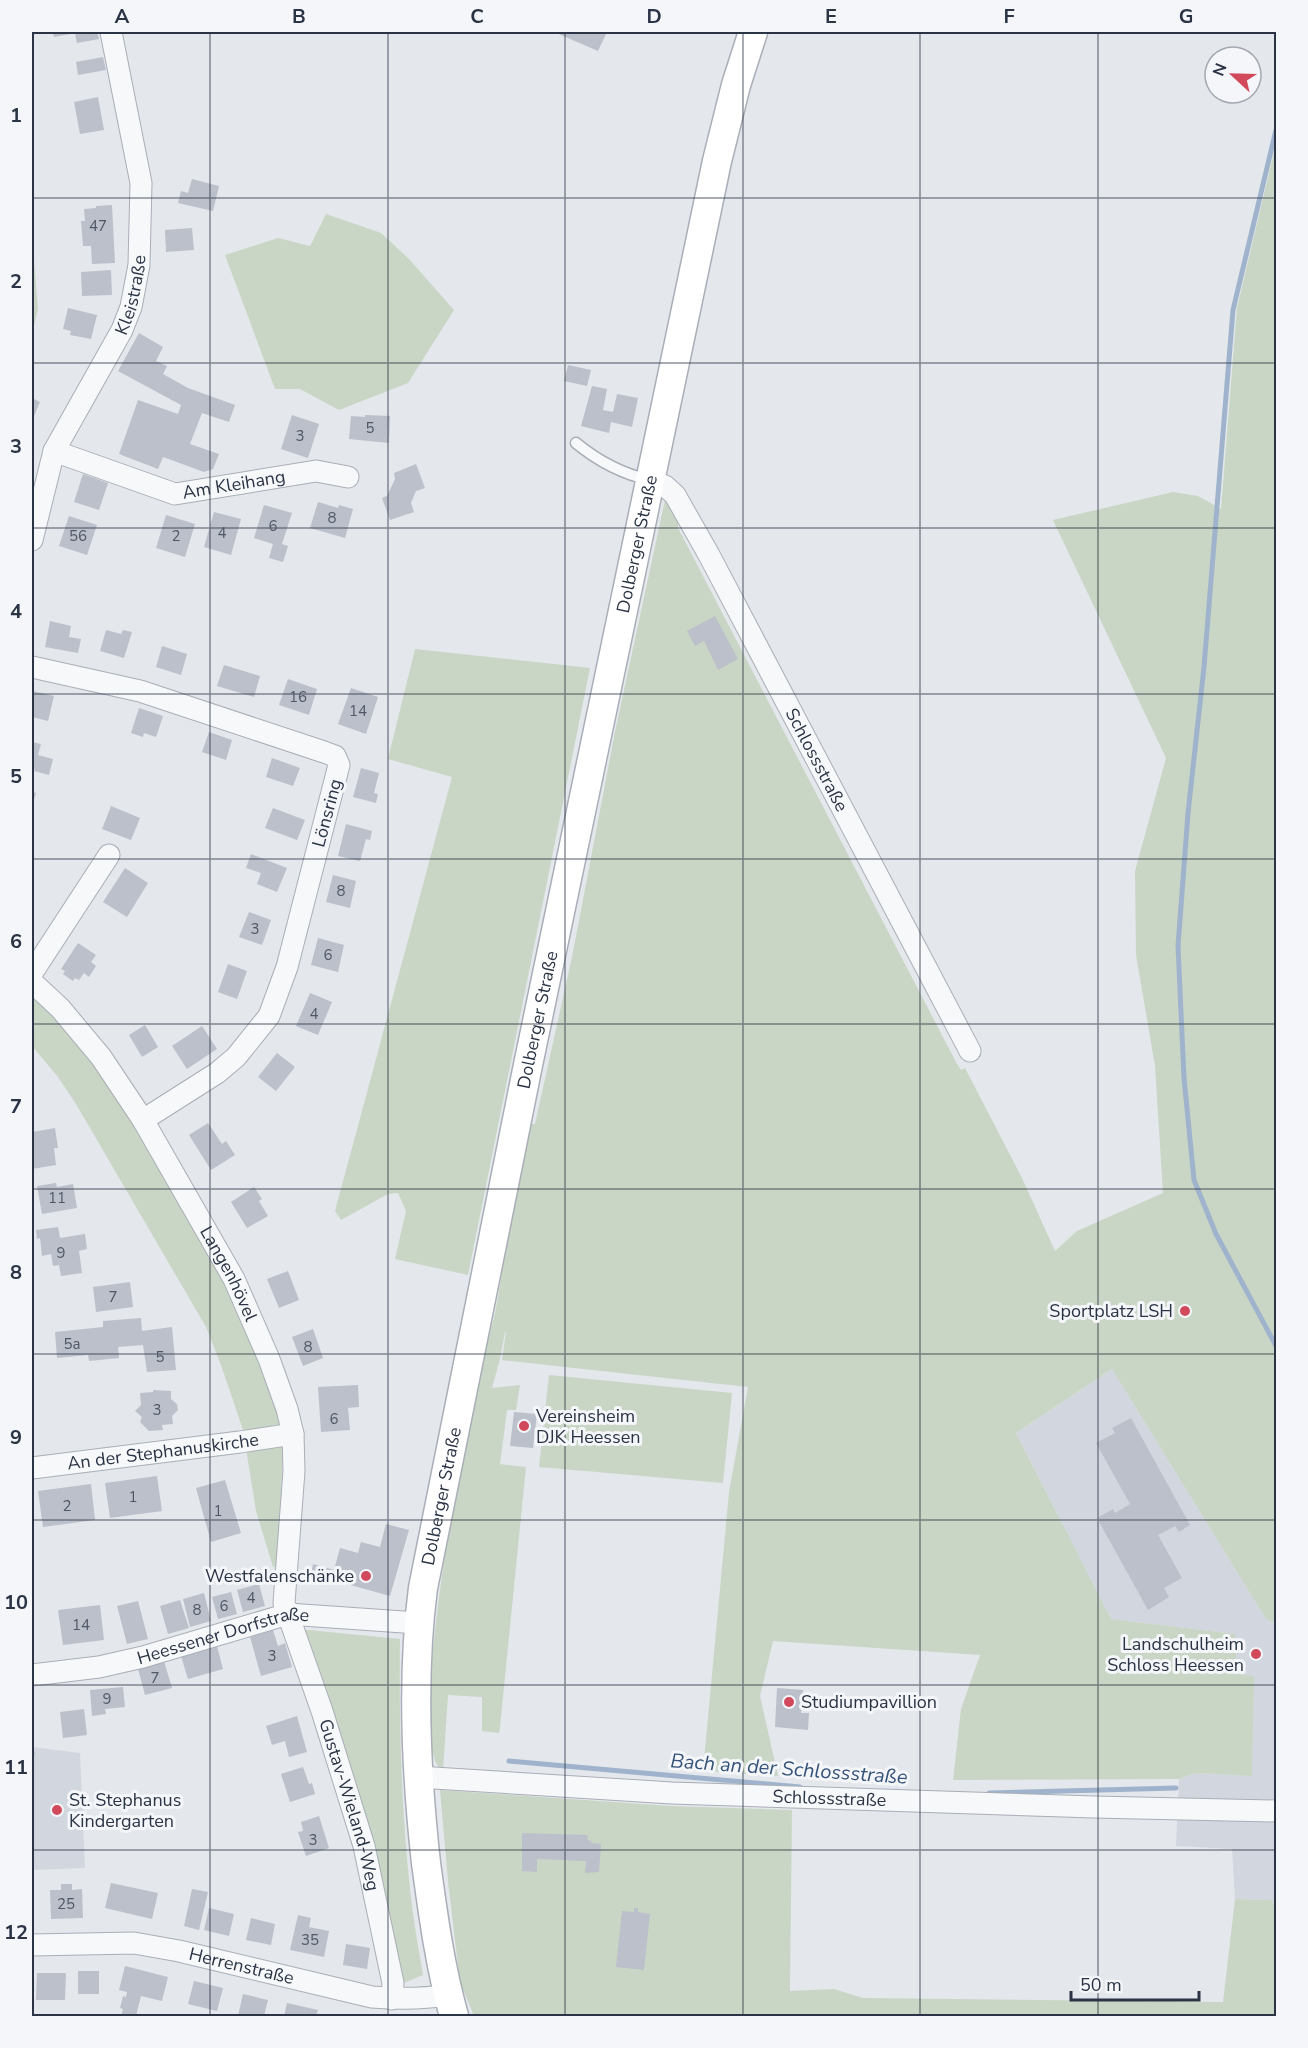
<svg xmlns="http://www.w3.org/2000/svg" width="1308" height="2048" viewBox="0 0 1308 2048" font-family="'Nunito Sans',sans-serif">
	<rect width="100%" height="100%" fill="#e4e7ec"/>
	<path fill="#d2d6de" d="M1112,1369L1266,1619L1276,1624V1910L1272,1900L1235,1899L1232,1849L1176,1846L1179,1779L1196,1773L1252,1776L1253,1676L1237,1674L1235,1634L1111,1619L1016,1433Z
		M32,1747L80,1753L85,1868L32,1870Z"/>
	<path fill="#c9d6c5" d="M1276,143V1624L1266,1619L1112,1369L1016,1433L1111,1619L1235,1634L1237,1674L1254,1676L1252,1776L1196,1773L1179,1779L953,1780L961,1709L980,1655L773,1641L760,1696L778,1776L703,1771L729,1492L748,1387L502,1360L506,1332H505L500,1359L492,1388L520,1385L516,1410H507L500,1464L526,1467L500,1727L499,1733L482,1731V1697L448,1695L443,1770C406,1755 456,1485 464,1445C472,1405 481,1363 492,1325C498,1304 500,1280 505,1258C513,1213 522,1169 530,1124H535L572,957L615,732L666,495L678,513V528L957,1064L961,1070L965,1068L1022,1178L1055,1251L1077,1231L1163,1193L1155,1066L1136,955L1135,871L1166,758L1053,520L1173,492L1198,496L1221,509L1237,308Z
		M326,214L381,233L409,259L454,310L408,383L339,410L300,389H275L225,255L278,238L310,246Z
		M32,236L38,309L32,334Z
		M415,649L590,668L468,1275L395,1259L406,1211L398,1193L388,1194L341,1220L335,1211L452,777L388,759Z
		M32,997L47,1010L87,1056L138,1131L212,1255L257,1353L280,1421L283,1450L278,1566L273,1567L256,1511L243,1430L221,1365L206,1327L76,1104L58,1077L32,1046Z
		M549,1375L732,1393L723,1483L539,1467Z
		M298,1629L400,1639C399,1722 401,1806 410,1889C413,1918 418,1946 423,1975L399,1985Z
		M440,1790L671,1806L792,1810L790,1991L834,1989L863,1998L1223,2002L1235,1899L1272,1900L1276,1910V2016H474L460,1982L448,1881Z"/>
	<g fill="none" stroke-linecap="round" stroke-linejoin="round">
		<path stroke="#9fb4cc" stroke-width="5" d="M1276,130L1233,310L1204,667L1188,813L1178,946L1184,1078L1194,1180L1216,1234L1276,1346
			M509,1761L800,1787
			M989,1793L1176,1788"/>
	</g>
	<path fill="#bbc0ca" d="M53,32H97L99,39L77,43L75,33L54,37Z
		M554,32H607L598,51Z
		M103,57L106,70L78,75L76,62Z
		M98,97L104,130L80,134L74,102Z
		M192,179L219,186L213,211L178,203L181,191L188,193Z
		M112,205L115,263L92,264L91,246H83L81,221H85L84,209L96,208V206Z
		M192,228L194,250L166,252L165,230Z
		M111,270L112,295L82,296L81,272Z
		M68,308L97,315L91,339L70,335L71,331L63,329Z
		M139,333L163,347L156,361L167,366L163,374L188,388L235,405L229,422L202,413L190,444L219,454L213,469L204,472L163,457L158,469L119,454L138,400L178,414L181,405L118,371Z
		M568,365L591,370L587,386L564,381Z
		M592,386L607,389L603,410L613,412L617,394L638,398L632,427L611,422L609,433L581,426Z
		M32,398L40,402L34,416L32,415Z
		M292,415L319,424L308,458L281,449Z
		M365,415L390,416L389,443L349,439L351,416L365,417Z
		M416,464L425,488L416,491L411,503L414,512L390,520L382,498L387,496L395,479L394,473Z
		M83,474L108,483L99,510L74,502Z
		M318,502L338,508L339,505L353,509L345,538L310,528Z
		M264,505L292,513L282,544L288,546L283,562L269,558L273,544L254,538Z
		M214,512L241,519L231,555L204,547Z
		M166,515L195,524L185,557L156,548Z
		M69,516L97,525L87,555L59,546Z
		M715,616L738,659L718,670L704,641L695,646L687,631Z
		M50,621L71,626L69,637L81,639L78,653L45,647Z
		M106,630L121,634L123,630L132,632L124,658L100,651Z
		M162,646L187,654L181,675L156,667Z
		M224,665L260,676L254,697L217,686Z
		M288,679L317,689L309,715L279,705Z
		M351,688L378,697L366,734L338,724Z
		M33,691L54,696L48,721L32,717Z
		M139,708L163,716L156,737L144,733L143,737L131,733Z
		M209,732L232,740L226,760L202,752Z
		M32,742L41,744L38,755L53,759L49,775L34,771L35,769L32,768Z
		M272,758L300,768L293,786L266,777Z
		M361,768L379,773L374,793L378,794L376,803L353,797Z
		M32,792L36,793L32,806Z
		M111,806L140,818L131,840L102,829Z
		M273,808L305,820L297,840L265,828Z
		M346,824L372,831L370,840L366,839L360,861L338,856Z
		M251,854L287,868L277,892L257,884L261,873L246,868Z
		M125,868L148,883L127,917L103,902Z
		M333,875L356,881L350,908L326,902Z
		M249,912L271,920L262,945L239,937Z
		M318,938L344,945L338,972L311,965Z
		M78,943L96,955L91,962L96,966L89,977L84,973L79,980L75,978L73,981L63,974L65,971L61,969Z
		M228,964L247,971L237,999L218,992Z
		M310,993L332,1002L318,1035L296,1026Z
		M145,1025L158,1047L142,1057L129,1035Z
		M202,1026L217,1049L187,1069L172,1046Z
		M277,1053L295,1067L276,1091L258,1077Z
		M208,1123L222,1144L226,1141L235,1155L211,1170L189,1135Z
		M55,1128L58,1148H54L56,1165L32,1169V1156H34L32,1132Z
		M56,1183L57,1187L73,1184L77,1208L42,1214L37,1186Z
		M254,1187L262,1199L259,1201L268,1216L247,1228L231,1202Z
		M58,1227L60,1238L85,1234L87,1249L79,1251L82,1273L61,1276L59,1265L53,1266L51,1254L42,1256L40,1238L37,1239L36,1230Z
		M288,1271L299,1300L279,1308L267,1279Z
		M130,1282L133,1307L96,1312L93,1287Z
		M141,1318L142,1331L172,1327L176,1370L147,1372L143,1345L118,1347L119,1358L89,1361L88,1355L57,1358L55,1332L103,1327V1321Z
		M313,1329L323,1358L303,1366L292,1337Z
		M358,1385L359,1407L348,1408L350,1430L321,1432L318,1387Z
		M153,1390L171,1391V1399L177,1404L178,1410L172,1416L173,1424L162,1425L163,1430L149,1431L140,1422L142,1417L135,1411L141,1405L140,1393L153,1392Z
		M514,1412L537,1414L533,1448L510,1446Z
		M1131,1418L1190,1525L1179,1532L1175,1526L1158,1535L1182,1578L1164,1588L1169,1597L1148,1610L1097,1518L1113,1509L1115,1513L1130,1504L1096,1443L1115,1433L1112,1428Z
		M157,1476L162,1511L110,1518L105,1483Z
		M225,1480L241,1533L211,1542L196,1488Z
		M91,1484L95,1520L43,1527L38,1491Z
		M386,1524L409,1530L390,1596L311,1574L313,1564L334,1570L340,1548L358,1553L361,1542L380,1547Z
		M259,1584L265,1606L243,1612L237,1590Z
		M231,1592L237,1614L218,1619L212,1597Z
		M204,1593L211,1621L190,1627L183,1599Z
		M180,1600L189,1628L168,1634L160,1606Z
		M138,1601L148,1639L127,1644L117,1606Z
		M100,1605L104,1640L63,1645L58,1610Z
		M273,1630L278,1646L285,1643L292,1667L261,1676L250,1637Z
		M217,1646L223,1669L188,1679L181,1656Z
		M164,1661L172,1688L145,1695L138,1669Z
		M123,1687L125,1707L105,1709L106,1714L92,1716L90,1690Z
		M777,1688L803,1690L801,1713H809L808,1730L775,1727Z
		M84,1709L87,1735L63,1738L60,1712Z
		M297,1716L307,1752L289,1757L285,1741L272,1745L266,1726Z
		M32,1752H35L33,1767H32Z
		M303,1767L309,1784L312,1783L315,1794L290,1802L281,1774Z
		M319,1816L329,1848L306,1856L298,1832L303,1831L301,1822Z
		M522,1833L588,1835L587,1840L592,1841L591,1843L601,1844L599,1872L585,1873L586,1861L537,1859V1872L522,1871Z
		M111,1883L158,1893L152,1919L105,1908Z
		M61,1884H72V1890L82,1889L83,1918L51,1919L50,1890H61Z
		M192,1889L208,1892L199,1930L184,1926Z
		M209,1908L234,1914L229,1936L204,1930Z
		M634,1908H638V1912L650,1914L644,1970L616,1967L622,1911L634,1912Z
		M298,1915L311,1918L309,1927L329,1931L324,1957L290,1950Z
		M251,1918L275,1924L271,1945L246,1940Z
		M346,1944L370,1948L367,1969L343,1965Z
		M125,1966L168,1977L162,2001L141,1996L136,2016H121L123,2009L120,2008L123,1996L126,1997L127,1992L119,1990Z
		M78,1971H99V1994H78Z
		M37,1973H66L65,2000H36Z
		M194,1981L223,1988L217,2011L188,2004Z
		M243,1994L268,2000L264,2016H238Z
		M287,2003L318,2010L316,2016H284Z"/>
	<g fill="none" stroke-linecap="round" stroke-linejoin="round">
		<g stroke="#a9aeb7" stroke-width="13">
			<path id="lane" d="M576,443C598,461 622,474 650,480"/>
		</g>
		<g stroke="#a9aeb7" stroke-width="23">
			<g id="street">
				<path id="s1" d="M54,451L175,494L316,471L348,477"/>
				<path id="s2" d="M650,480L665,486L675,495L709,555L970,1051"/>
				<path id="s3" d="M32,540L54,451L122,330L131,307L139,265L141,183L111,32"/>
				<path d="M32,667L140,691L324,752L335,756L339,765L287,967L269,1016L236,1057L217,1073L143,1120"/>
				<path d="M32,973L109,855"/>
				<path id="s4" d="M32,982L60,1008L101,1057L143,1120L234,1279L269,1359L287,1409L293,1434L294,1471L284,1603L322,1711L364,1846L393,1983L392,1999"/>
				<path id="s5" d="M32,1468L240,1442L293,1434"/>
				<path id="s6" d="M32,1675L99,1667L143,1657L288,1614L418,1623"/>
				<path id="s7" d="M418,1777L672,1793L1094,1807L1276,1811"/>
				<path id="s8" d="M32,1945L134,1943L179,1951L372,1997C397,1999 423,1999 448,1995"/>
			</g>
		</g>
		<g stroke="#a9aeb7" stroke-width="31">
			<g id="secondary">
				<path id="s9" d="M454,2016C440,1967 433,1914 426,1863C416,1773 411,1679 423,1588L528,1065L717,161L736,85L753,32"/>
			</g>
		</g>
		<use href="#lane" stroke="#f7f8fa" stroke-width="10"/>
		<use href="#street" stroke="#f7f8fa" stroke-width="21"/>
		<use href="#secondary" stroke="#fff" stroke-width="28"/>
	</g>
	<path fill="none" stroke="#2b3445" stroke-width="1.5" stroke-opacity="0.55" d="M210,32V2016M388,32V2016M565,32V2016M743,32V2016M920,32V2016M1098,32V2016M32,198H1276M32,363H1276M32,528H1276M32,694H1276M32,859H1276M32,1024H1276M32,1189H1276M32,1354H1276M32,1520H1276M32,1685H1276M32,1850H1276"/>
	<g fill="#d1495b" stroke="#f4f6f9" stroke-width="2">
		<circle cx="1185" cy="1311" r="6"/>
		<circle cx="524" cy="1426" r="6"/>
		<circle cx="366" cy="1576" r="6"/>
		<circle cx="1256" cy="1654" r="6"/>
		<circle cx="789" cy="1702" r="6"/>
		<circle cx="57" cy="1810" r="6"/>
	</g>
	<g text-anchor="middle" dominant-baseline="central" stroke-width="6" stroke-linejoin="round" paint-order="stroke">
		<g font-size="15" fill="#4f5766">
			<text x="98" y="226">47</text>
			<text x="370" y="428">5</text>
			<text x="300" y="436">3</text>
			<text x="332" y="518">8</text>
			<text x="273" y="526">6</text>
			<text x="222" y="533">4</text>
			<text x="78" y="536">56</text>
			<text x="176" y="536">2</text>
			<text x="298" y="697">16</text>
			<text x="358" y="711">14</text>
			<text x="341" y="891">8</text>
			<text x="255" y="929">3</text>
			<text x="328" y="955">6</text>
			<text x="314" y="1014">4</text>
			<text x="57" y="1198">11</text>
			<text x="61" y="1253">9</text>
			<text x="113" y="1297">7</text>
			<text x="72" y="1344">5a</text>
			<text x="308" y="1347">8</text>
			<text x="160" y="1357">5</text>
			<text x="157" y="1410">3</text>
			<text x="334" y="1419">6</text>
			<text x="133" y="1497">1</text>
			<text x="67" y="1506">2</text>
			<text x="218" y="1511">1</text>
			<text x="251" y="1598">4</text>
			<text x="224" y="1606">6</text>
			<text x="197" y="1610">8</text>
			<text x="81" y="1625">14</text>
			<text x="272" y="1656">3</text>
			<text x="155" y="1678">7</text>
			<text x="107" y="1699">9</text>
			<text x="313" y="1840">3</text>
			<text x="66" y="1904">25</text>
			<text x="310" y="1940">35</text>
		</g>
		<g font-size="18" fill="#2b3445" stroke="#f4f6f9">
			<text stroke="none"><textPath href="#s3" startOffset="267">Kleistraße</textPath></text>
			<text stroke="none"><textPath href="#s1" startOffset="188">Am Kleihang</textPath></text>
			<text stroke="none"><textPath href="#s9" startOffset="1497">Dolberger Straße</textPath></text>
			<text stroke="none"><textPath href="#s2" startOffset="330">Schlossstraße</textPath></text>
			<text transform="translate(327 813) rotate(-75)">Lönsring</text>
			<text stroke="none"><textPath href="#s9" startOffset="1011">Dolberger Straße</textPath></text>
			<text stroke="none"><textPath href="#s4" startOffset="354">Langenhövel</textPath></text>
			<text stroke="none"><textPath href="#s5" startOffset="132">An der Stephanuskirche</textPath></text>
			<text stroke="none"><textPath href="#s9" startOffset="525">Dolberger Straße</textPath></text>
			<text stroke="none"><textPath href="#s6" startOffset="196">Heessener Dorfstraße</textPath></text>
			<text stroke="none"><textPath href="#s7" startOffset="412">Schlossstraße</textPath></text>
			<text stroke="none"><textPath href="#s4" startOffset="909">Gustav-Wieland-Weg</textPath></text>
			<text stroke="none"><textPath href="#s8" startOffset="212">Herrenstraße</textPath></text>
		</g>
		<g font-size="18" fill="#2b3445" stroke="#f4f6f9" text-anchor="end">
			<text x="1173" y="1311">Sportplatz LSH</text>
			<text x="536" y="1416" text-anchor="start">Vereinsheim<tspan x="536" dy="21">DJK Heessen</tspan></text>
			<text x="354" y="1576">Westfalenschänke</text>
			<text x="1244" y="1644">Landschulheim<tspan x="1244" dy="21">Schloss Heessen</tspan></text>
			<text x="801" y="1702" text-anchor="start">Studiumpavillion</text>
			<text x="69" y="1800" text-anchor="start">St. Stephanus<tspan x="69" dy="21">Kindergarten</tspan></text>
		</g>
		<g font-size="20" font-style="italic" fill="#34527a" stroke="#f4f6f9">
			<text transform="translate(789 1769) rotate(4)">Bach an der Schlossstraße</text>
		</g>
	</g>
	<rect width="1308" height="2048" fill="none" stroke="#f4f6f9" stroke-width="66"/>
	<g transform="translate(1233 75) rotate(292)"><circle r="28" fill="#f4f6f9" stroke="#a4a8b1" stroke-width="1.5"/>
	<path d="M0-4.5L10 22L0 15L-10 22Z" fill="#d1495b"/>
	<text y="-9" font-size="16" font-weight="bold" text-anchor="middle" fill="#2b3445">N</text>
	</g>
	<path d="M1071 1991v9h128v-9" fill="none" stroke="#2b3445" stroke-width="3"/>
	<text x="1080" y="1991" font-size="18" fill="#2b3445" stroke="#f4f6f9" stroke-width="4.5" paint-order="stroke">50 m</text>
	<rect x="33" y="33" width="1242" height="1982" fill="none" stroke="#2b3445" stroke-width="2"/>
	<g font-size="20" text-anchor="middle" font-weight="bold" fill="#2b3445">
		<text x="122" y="23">A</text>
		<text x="299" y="23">B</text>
		<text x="477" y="23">C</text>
		<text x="654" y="23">D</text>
		<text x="831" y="23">E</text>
		<text x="1009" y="23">F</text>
		<text x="1186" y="23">G</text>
		<text x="16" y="122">1</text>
		<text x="16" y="288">2</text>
		<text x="16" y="453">3</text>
		<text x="16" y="618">4</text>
		<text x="16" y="783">5</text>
		<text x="16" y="948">6</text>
		<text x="16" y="1113">7</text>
		<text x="16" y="1279">8</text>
		<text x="16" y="1444">9</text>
		<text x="16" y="1609">10</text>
		<text x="16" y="1774">11</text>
		<text x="16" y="1939">12</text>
	</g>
</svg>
